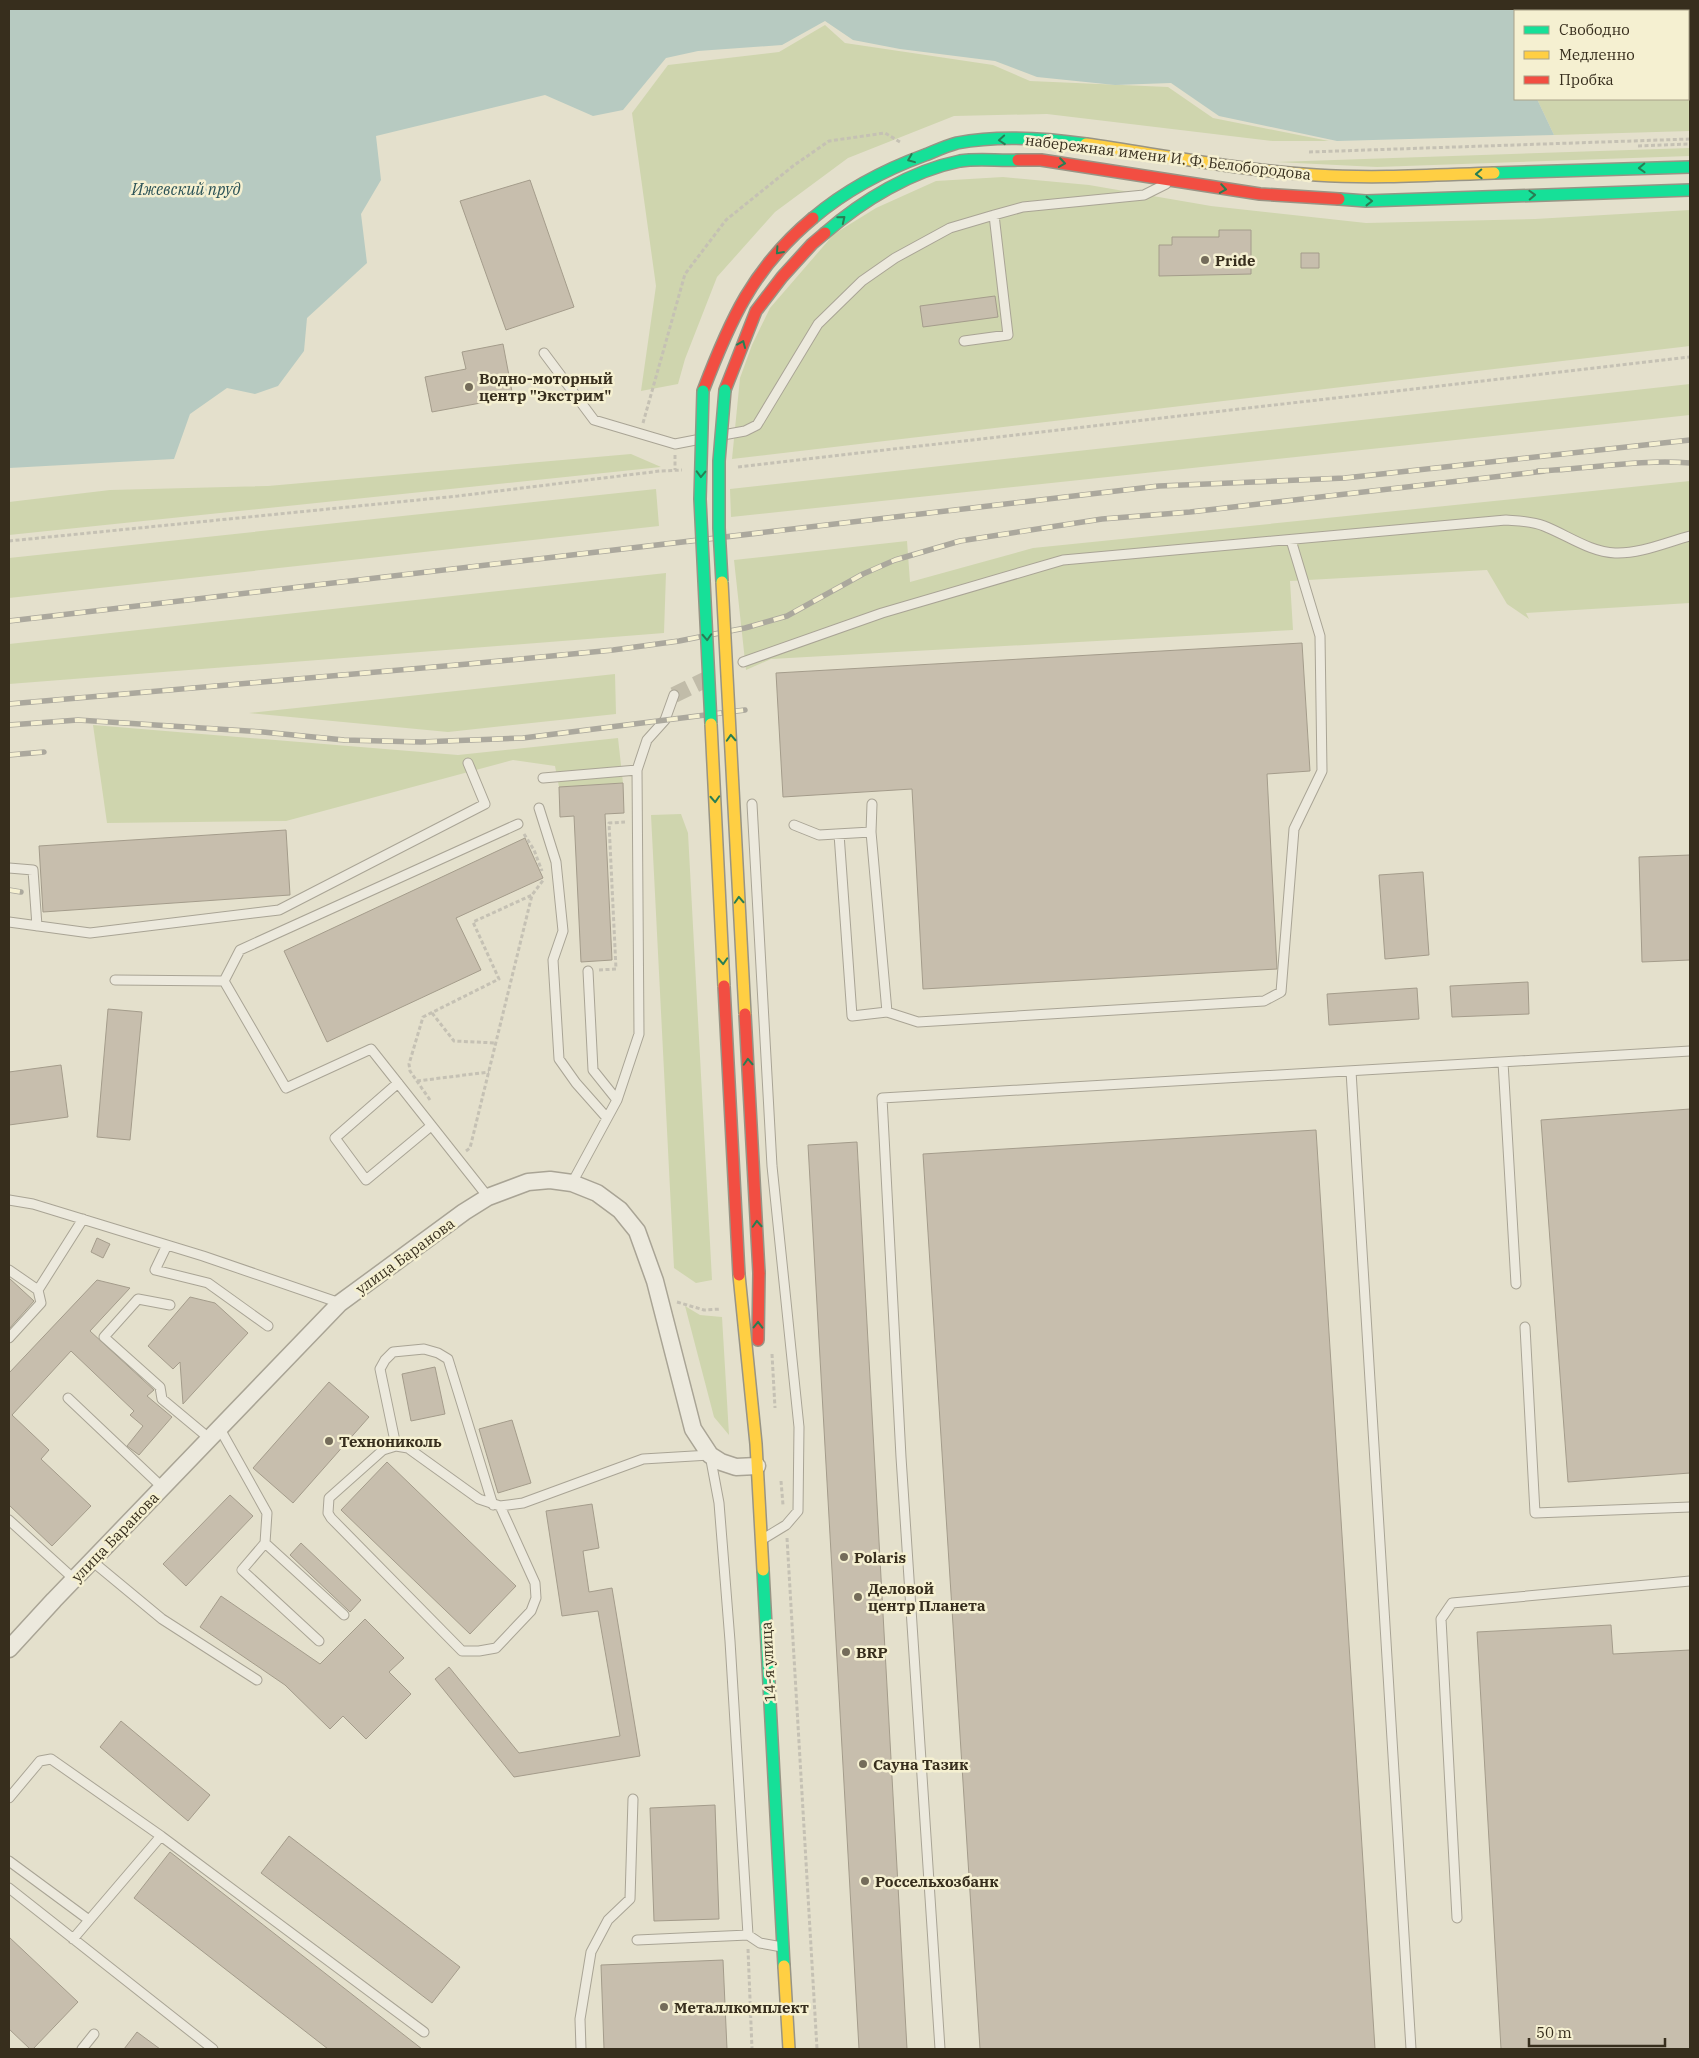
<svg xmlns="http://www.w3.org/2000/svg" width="1699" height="2058" viewBox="0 0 1699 2058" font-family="'IBM Plex Serif',serif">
	<rect width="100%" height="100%" fill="#e4e0cc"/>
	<path fill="#cfd5ae" d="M1633,9H1690V131L1554,135L1537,99H1688V11H1627Z
		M825,25L845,43L993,65L1030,81L1168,87L1213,118L1329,141H1273L1047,114L954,116L848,158L775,212L717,277L685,359L678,384L641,391L656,286L632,113L668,65L779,52Z
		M1690,148V156L1377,167L1276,162Z
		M1003,177L1089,185L1211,206L1366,223L1535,219L1690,210V346L732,459L740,378L752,345L770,308L834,234L876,208L936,181Z
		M1690,384V415L731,517L730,489Z
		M631,454L661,467L9,535V502L110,490L268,486Z
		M1690,481V603L1526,613L1529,619L1507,604L1487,570L1290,581L1293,630L771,659L746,670L734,560L907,541L910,582L1033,548Z
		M656,489L659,526L9,598V558Z
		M666,573L664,633L9,684V644Z
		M615,674L616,714L448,732L249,713Z
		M93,725L458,755L618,738L623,783L559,787L555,766L513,760L286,821L107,823Z
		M681,814L688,833L712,1280L696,1283L674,1268L651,815Z
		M685,1306L700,1315L722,1317L729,1435L714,1417Z"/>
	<path fill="#b7cac1" d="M9,9H1633L1627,11H1515V99H1537L1554,135L1337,141L1219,116L1171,83L1115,85L1037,77L995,61L900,49L853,40L825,21L782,45L698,51L666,58L623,110L593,116L545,95L376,136L381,180L361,214L367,263L307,318L304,351L278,386L255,394L227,388L190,414L174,459L9,468Z"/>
	<path fill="#c7bead" stroke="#a49c8b" d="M530,180L574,307L506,330L460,201Z
		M1219,230H1251V274L1159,276V245H1172V237H1219Z
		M1301,253H1319V268H1301Z
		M995,296L998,317L923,327L920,306Z
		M503,344L513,397L432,412L425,377L466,369L462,352Z
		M1302,643L1310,771L1267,774L1277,969L923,989L912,789L783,797L776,673Z
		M623,783L624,813L605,814L612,960L581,962L574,816L560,817L559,787Z
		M286,830L290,895L43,912L39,846Z
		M525,838L543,878L456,918L481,970L327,1042L284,951Z
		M1690,855V960L1642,962L1639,857Z
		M1423,872L1429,955L1385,959L1379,875Z
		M1528,982L1529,1014L1452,1017L1450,986Z
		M1417,988L1419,1019L1329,1025L1327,994Z
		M108,1009L142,1012L130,1140L97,1137Z
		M61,1065L68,1117L9,1125V1072Z
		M1690,1109V1473L1568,1482L1541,1120Z
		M1316,1130L1375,2049H980L923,1154Z
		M857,1142L907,2049H859L808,1145Z
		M97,1238L110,1244L103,1258L91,1252Z
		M9,1278L34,1301L9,1329Z
		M97,1280L130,1288L90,1331L154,1390L147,1396L172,1417L139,1455L127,1446L143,1426L130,1415L134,1411L71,1351L12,1415L49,1450L41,1459L91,1506L52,1546L9,1505V1373Z
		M190,1297L215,1303L248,1333L183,1404L180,1362L173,1369L148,1346Z
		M435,1367L445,1414L411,1421L402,1374Z
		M329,1382L369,1417L293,1503L253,1468Z
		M512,1420L531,1483L498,1493L479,1429Z
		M387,1462L516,1586L470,1634L341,1510Z
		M230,1495L253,1516L186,1586L163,1564Z
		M592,1504L599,1548L583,1551L589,1592L612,1588L640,1756L514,1777L435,1679L449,1667L519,1753L620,1736L598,1611L562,1616L546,1511Z
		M301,1543L361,1600L350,1612L290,1555Z
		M221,1596L320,1664L365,1619L404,1658L389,1672L411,1694L366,1739L343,1716L330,1729L285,1685L200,1627Z
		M1611,1625L1613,1654L1690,1650V2049H1501L1477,1632Z
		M121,1721L210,1795L188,1821L100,1747Z
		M715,1805L719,1919L654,1921L650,1808Z
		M289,1836L460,1967L432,2003L261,1873Z
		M170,1852L422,2049H328L134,1898Z
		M9,1937L78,2002L33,2049H30L9,2029Z
		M723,1960L727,2049H604L601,1965Z
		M137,2032L160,2049H124Z"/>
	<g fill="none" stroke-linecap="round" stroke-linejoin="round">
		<path stroke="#c1bca9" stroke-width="16" stroke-dasharray="16 8" stroke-linecap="butt" d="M674,695L717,674"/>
		<g stroke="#a9a495" stroke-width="11">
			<path id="lane" d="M964,341L1008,335L994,215
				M544,353L594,420L675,444L701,439
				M723,435L745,431L757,425L818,324L862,281L895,258L950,228L994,215L1023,207L1144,195L1166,184
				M743,662L882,613L1063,560L1506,520C1519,521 1531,521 1544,526C1567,535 1590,552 1615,553C1640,554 1667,542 1690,536
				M543,778L637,770
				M752,804L772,1166L799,1427L798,1511L786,1525L763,1539
				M872,804L871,832L887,1012L918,1022L1264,1001L1281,992L1294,829L1322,771L1320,636L1291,540
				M539,808L556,862L563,931L553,960L559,1059L576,1083L607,1118
				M794,825L819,835L871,832
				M839,834L852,1016L887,1012
				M9,868L33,870L37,926
				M9,922L90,933L279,910L485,804L468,763
				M588,971L593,1070L617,1100
				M115,980L224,981L286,1088L371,1049L488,1197
				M224,981L240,950L518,824
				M1503,1062L1516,1284
				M1351,1071L1411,2049
				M398,1083L335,1138L366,1180L431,1126
				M572,1183L617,1100L639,1034L637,770L647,740L665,720L674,695
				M9,1200L33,1204L203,1256L340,1303
				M167,1245L155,1270L208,1283L268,1326
				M9,1270L38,1290L83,1219
				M170,1305L138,1299L104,1337L160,1387L162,1399L210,1439
				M1525,1327L1535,1513L1690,1507
				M9,1338L41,1303L38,1290
				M68,1398L163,1488
				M220,1429L267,1513L265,1543L242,1570L319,1641
				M396,1446L380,1369L385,1360L393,1352L424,1349L438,1353L448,1359L493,1505
				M500,1506L535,1583L536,1598L531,1611L496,1648L479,1651H462L331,1518L328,1513L329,1498L383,1450L396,1446L408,1448L479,1499L500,1506L523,1503L643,1459L710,1455L719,1503L730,1641L748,1935L637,1940
				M9,1520L74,1579
				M265,1543L344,1615
				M92,1561L162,1619L257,1680
				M9,1798L40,1761L51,1759L161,1836
				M9,1861L89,1920
				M9,1888L213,2049
				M1457,1918L1441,1619L1452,1603L1690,1581
				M748,1935L760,1943L782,1947
				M73,1939L161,1836L424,2032
				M82,2049L94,2034
				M581,2049L580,2019L591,1952L608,1920L630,1899L633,1799
				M940,2049L901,1457L882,1098L1690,1051"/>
		</g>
		<g stroke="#a9a495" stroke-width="19">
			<path id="street" d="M9,1649L54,1600L340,1303L464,1212L488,1197L528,1182L550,1180L572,1183L597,1193L620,1210L637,1231L655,1281L693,1429L710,1455L721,1462L736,1467L757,1466"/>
		</g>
		<g stroke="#989485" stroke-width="14">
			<path id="fast" d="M1494,173L1690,167
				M1339,199L1366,201L1690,190
				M813,218C846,190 884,170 925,155C935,151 946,146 957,143C998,135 1044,138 1086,144
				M825,233C863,200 911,171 960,161C978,158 999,161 1018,160
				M763,1570L784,1966"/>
		</g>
		<g stroke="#989485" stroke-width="14">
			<path id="slow" d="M1086,144C1162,155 1238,170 1316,175C1375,179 1435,175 1494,173
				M739,1275L756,1444L763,1570
				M784,1966L789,2049"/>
		</g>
		<g stroke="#989485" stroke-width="14">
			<path id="jam" d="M1018,160H1041L1260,194L1339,199
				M725,390L756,311L782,277L812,244L825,233
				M703,391C730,320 753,268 813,218
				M758,1340L759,1273"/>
		</g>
		<path stroke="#c5c1b4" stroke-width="3" stroke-dasharray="4 2.5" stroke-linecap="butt" d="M1638,146L1690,144
			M1309,152L1690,139
			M643,423L685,274L726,220L793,166L829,141L885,133L900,142
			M675,455V470
			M738,467L1690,357
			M9,541L458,496L660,471L682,470
			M524,834L534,850L542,871
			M599,970L616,969L609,823L625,822
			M432,1013L454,1041L496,1043
			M417,1081L489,1072
			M430,1100L410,1071L409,1064L423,1017L499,979L473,922L532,895
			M466,1151L470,1148L532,895L544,879
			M677,1302L704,1310L721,1309
			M772,1354L775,1408
			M781,1481L783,1505
			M787,1538L817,2049
			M748,1949L752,2049"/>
		<use href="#lane" stroke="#ece9dd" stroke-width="9"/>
		<use href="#street" stroke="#ece9dd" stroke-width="16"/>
		<use href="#fast" stroke="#16e098" stroke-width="11"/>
		<use href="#slow" stroke="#ffcf43" stroke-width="11"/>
		<use href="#jam" stroke="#f24e42" stroke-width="11"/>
		<g stroke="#aba89d" stroke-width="5.5">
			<path id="rail" d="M1538,471C1589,469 1639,459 1690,463
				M9,621L1159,486L1345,478L1690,440
				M9,704L468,664L613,650L679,641L745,628L787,616L863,574L895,560L960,541L1102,519L1190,512L1545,471
				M9,725L78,720L263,732L344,740L421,742L523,738L745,710
				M9,755L44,752
				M9,890L21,892"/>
		</g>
		<use href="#rail" stroke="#f5f0d1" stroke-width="4" stroke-dasharray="11" stroke-linecap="butt"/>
		<g stroke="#989485" stroke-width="14" stroke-linecap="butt">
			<path id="fast-bridge" d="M703,391L700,499L711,724
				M722,582L719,528V461L725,390"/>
		</g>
		<g stroke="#989485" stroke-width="14" stroke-linecap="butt">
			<path id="slow-bridge" d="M722,582L745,1014
				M711,724L724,986"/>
		</g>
		<g stroke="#989485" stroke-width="14" stroke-linecap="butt">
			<path id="jam-bridge" d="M724,986L739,1275
				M745,1014L759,1273"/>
		</g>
		<use href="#fast-bridge" stroke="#16e098" stroke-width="11"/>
		<use href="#slow-bridge" stroke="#ffcf43" stroke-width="11"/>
		<use href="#jam-bridge" stroke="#f24e42" stroke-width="11"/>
	</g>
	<defs><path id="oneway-chevron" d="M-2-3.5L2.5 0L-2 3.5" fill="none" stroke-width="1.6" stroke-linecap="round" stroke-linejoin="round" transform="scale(1.25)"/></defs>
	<g stroke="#287e54">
		<use href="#oneway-chevron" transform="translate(1002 140) rotate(176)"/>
		<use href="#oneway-chevron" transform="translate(911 159) rotate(158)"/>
		<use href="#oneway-chevron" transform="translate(1062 163) rotate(8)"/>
		<use href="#oneway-chevron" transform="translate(1642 168) rotate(178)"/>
		<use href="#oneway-chevron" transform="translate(1479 174) rotate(178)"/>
		<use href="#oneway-chevron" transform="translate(1223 189) rotate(9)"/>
		<use href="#oneway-chevron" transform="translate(1532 195) rotate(-2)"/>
		<use href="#oneway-chevron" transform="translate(1369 201)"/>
		<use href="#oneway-chevron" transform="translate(842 219) rotate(-39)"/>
		<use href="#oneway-chevron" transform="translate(779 251) rotate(132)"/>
		<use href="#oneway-chevron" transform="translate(742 344) rotate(-67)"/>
		<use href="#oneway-chevron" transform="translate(701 474) rotate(92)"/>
		<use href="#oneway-chevron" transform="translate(707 637) rotate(87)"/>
		<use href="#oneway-chevron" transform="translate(731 738) rotate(-93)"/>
		<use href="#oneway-chevron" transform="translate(715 799) rotate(87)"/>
		<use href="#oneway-chevron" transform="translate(739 900) rotate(-93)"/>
		<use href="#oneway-chevron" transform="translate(723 961) rotate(87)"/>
		<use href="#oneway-chevron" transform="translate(748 1062) rotate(-93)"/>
		<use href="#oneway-chevron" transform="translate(757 1224) rotate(-93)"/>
		<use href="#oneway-chevron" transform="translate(758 1325) rotate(-89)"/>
	</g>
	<g fill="#746c5a" stroke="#f5f0d1" stroke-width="2">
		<circle cx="1205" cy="260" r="5"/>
		<circle cx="469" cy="387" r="5"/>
		<circle cx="329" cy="1441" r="5"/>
		<circle cx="844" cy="1557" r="5"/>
		<circle cx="858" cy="1597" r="5"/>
		<circle cx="846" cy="1652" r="5"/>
		<circle cx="863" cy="1764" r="5"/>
		<circle cx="865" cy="1881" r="5"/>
		<circle cx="664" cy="2007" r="5"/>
	</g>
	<g text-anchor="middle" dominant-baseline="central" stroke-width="5" stroke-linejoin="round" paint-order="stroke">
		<g font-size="15" fill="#372e1d" stroke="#f5f0d1">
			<text transform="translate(1168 157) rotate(7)">набережная имени И. Ф. Белобородова</text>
			<text transform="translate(405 1256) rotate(-36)">улица Баранова</text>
			<text transform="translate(115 1537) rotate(-46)">улица Баранова</text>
			<text transform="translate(768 1662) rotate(-93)">14-я улица</text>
		</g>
		<g font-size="15" font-weight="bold" fill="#372e1d" stroke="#f5f0d1" text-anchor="start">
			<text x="1215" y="260">Pride</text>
			<text x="479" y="378">Водно-моторный<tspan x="479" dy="17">центр "Экстрим"</tspan></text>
			<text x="339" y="1441">Технониколь</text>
			<text x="854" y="1557">Polaris</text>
			<text x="868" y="1588">Деловой<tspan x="868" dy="17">центр Планета</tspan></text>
			<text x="856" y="1652">BRP</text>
			<text x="873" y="1764">Сауна Тазик</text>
			<text x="875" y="1881">Россельхозбанк</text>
			<text x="674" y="2007">Металлкомплект</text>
		</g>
		<g font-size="16" font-style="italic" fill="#2c5357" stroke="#f5f0d1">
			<text x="186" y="189">Ижевский пруд</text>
		</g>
	</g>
	<rect width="1699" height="2058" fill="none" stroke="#372e1d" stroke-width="20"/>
	<rect x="1514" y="10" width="175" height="90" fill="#f5f0d1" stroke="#a9a289"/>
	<rect x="1524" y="26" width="25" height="8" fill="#16e098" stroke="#a9a289"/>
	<text x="1559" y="35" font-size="15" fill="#372e1d">Свободно</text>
	<rect x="1524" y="51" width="25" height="8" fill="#ffcf43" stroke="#a9a289"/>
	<text x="1559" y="60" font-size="15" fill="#372e1d">Медленно</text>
	<rect x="1524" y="76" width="25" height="8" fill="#f24e42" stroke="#a9a289"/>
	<text x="1559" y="85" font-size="15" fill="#372e1d">Пробка</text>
	<path d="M1529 2038v8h136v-8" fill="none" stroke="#372e1d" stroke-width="2.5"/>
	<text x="1536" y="2038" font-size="15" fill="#372e1d" stroke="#f5f0d1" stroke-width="4" paint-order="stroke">50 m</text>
</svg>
